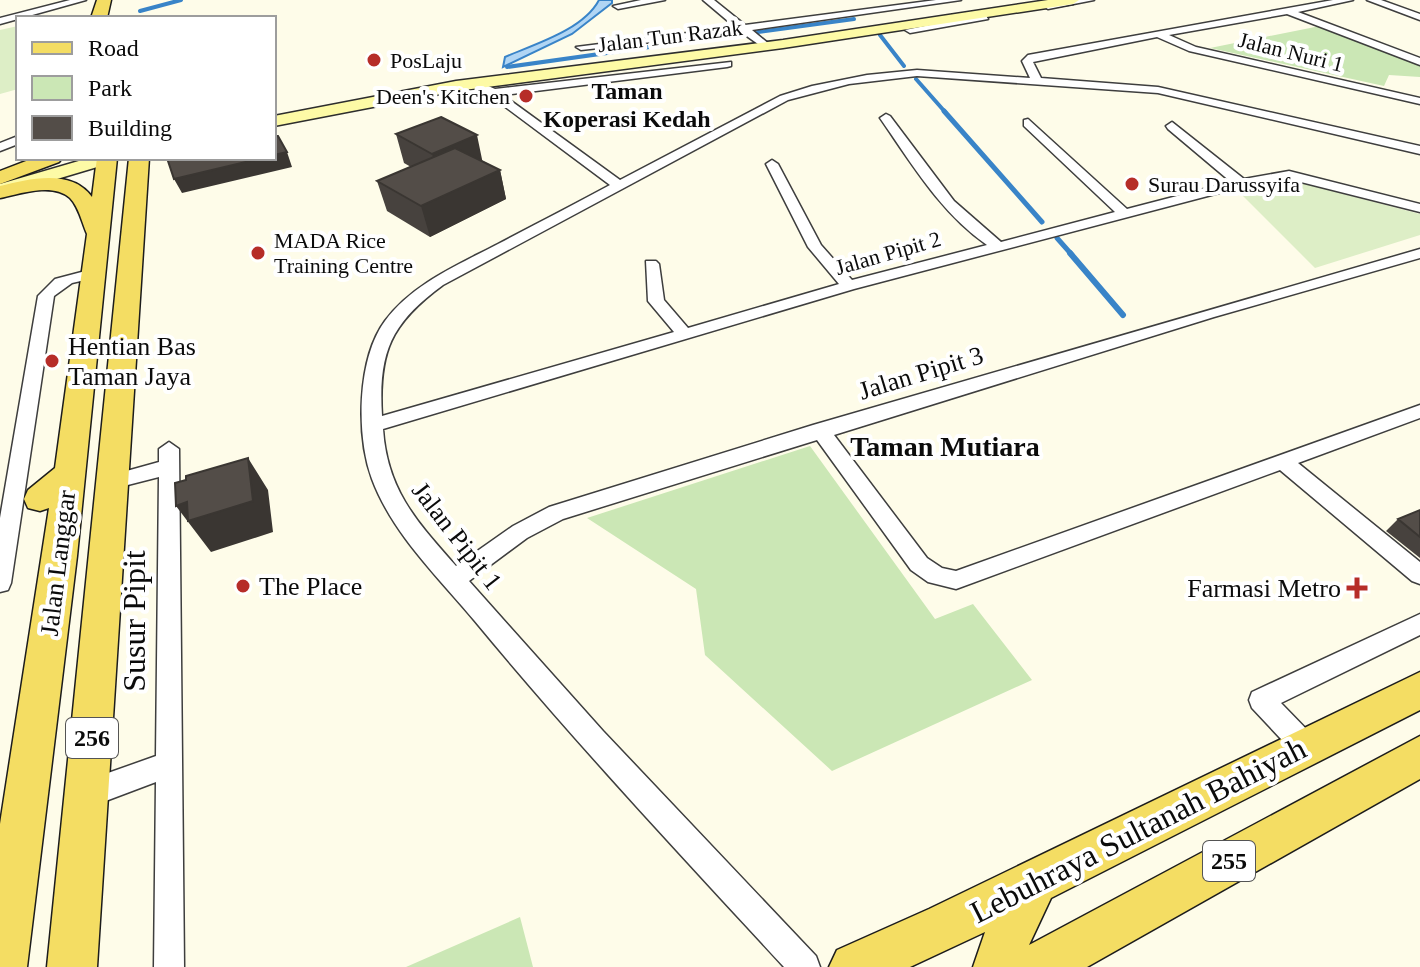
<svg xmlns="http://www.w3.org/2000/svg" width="1420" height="967" viewBox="0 0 1420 967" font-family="Georgia,serif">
	<rect width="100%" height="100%" fill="#fefce9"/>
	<path fill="#cbe7b5" d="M1320,26L1420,65V77L1389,75L1384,86L1210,48Z
		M810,446L935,619L973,604L1032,680L832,771L705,655L696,589L587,518Z
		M520,917L533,967H406Z"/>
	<path fill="#ddeec6" d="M18,26V89L0,94V30Z
		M1290,180L1420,214V235L1315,268L1238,191Z"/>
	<path fill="#b0d5f4" stroke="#3984c8" stroke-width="2" d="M599,0H612V3L572,34L503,67L505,57C535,44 583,30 599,0Z"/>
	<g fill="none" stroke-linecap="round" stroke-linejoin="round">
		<path stroke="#3984c8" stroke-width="4" d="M140,11L181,0
			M758,32L854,19
			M880,35L904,66
			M507,67L742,34
			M916,79L946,113"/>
		<path stroke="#3984c8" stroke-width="5" d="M944,111L1042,222
			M1057,238L1072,255"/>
		<path stroke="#3984c8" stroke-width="6" d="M1070,253L1123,315"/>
		<g stroke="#3e3e3e" stroke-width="3">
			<path id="street" d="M70,0H86L0,24V18Z
				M641,0H665L618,9L613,6Z
				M703,0H714L745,25L936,0H961L752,30L769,44L770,46L765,49L741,32L581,50L576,47L735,27Z
				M1070,0H1094L1048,9L1043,6Z
				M1333,0H1353L1298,12L1420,58V65L1287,14L1169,35L1196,47L1420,98V104L1189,51L1157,37L1033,62L1041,78L1158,87L1420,146V154L1158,93L917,76L849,84L788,100L443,285C391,323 378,352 382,416L674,332L648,301L646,261H656L659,264L664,300L688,328L839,284L808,247L766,164L772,160L778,164L821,245L852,280L987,245C941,213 912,164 880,118L886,114L890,116L954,201L1001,242L1115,212L1024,126V120L1028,119L1127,209L1231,182L1168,129L1166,126L1172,122L1244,179L1289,171L1420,204V212L1289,179L1242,187L854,289L383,429C387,490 417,522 456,566L513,526L549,507L813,425L1420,249V258L1214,317L834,435L927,558L942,568L956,571L1420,405V418L1298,463L1420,562V584L1412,581L1280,470L956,589L928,582L911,570L817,440L563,519L527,538L469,581L603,731L816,956L820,967H784C679,853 573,740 474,620C438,577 392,533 372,479C356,436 357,359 385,321C412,284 458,265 498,244C536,224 573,205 610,185L480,88L486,85L495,89L731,62V66L727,67L503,95L620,180L780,96L812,86L867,75L917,70L1030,78L1022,61L1028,55Z
				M1367,0H1381L1420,14V20Z
				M985,14L988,19L910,33L905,30Z
				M18,136V144L0,151V143Z
				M93,269L98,271V277L72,283L54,296L11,583L8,590L0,592V518L38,296L55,279Z
				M169,442L179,449L184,967H154L156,782L87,808L77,804L73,794L77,784L156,756L159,477L112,489L105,487L102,482L105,477L159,462V449Z
				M1420,614V635L1281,703L1314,737L1318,746L1314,755L1305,758L1296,755L1252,708L1249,700L1252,692Z"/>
		</g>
		<g stroke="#2d2d2d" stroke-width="3">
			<path id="secondary" d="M1048,0H1079L1073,4L783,48L456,91L274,126V116L456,81L783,40Z
				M89,158H117L114,162L0,196V184Z"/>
		</g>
		<g stroke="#1c1c1c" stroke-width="3">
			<path id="primary" d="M97,0H111L107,18H91Z
				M34,158H62L59,162L0,184V171Z
				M97,158H117L77,556L27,967H0V824L49,508L40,511L28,508L24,499L28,490L55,468L87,234C82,223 79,207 70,198C53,182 19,194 0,198V186C29,179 71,168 92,197Z
				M129,158H149L97,967H47Z
				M1420,672V710L1051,898L1029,945L1420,736V779L1087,967H973L985,932L910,967H829L837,950L929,909Z"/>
		</g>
		<use href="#street" fill="#fff" fill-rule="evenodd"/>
		<use href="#secondary" fill="#fdfaa6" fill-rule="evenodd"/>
		<use href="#primary" fill="#f4dd63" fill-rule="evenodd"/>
	</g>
	<path fill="#47423e" d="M396,134L483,161L500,170L506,199L430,237L387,211L377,181L411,167L404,163Z
		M1420,510V558L1386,531L1398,519Z"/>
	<path fill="#3a3632" d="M477,135L483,164L440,183L432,154Z
		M287,152L292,167L182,193L174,179L263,158H274V155Z
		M500,170L506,199L430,237L421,206Z
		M248,458L268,490L273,532L211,552L176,506Z"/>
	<path fill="#534d48" stroke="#3a3632" stroke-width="2" d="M441,117L477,135L432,154L396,134Z
		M274,136H278L287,152L274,155Z
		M455,148L500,170L421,206L377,181Z
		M167,158H263L174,179Z
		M248,458L253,501L188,521L187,502L176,506L175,483L186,480V476Z
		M1420,510V537L1398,519Z"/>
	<g fill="#b62d28" stroke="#fff" stroke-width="3">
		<circle cx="374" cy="60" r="8"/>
		<circle cx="526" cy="96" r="8"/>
		<circle cx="1132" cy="184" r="8"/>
		<circle cx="258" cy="253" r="8"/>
		<circle cx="52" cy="361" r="8"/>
		<circle cx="243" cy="586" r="8"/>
		<path d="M1353 576h8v8h8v8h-8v8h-8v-8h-8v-8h8z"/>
	</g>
	<g text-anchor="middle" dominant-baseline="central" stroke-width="8" stroke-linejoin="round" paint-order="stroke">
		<g font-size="22" fill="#0b0b0b" stroke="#fff">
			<text transform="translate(670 36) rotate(-7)">Jalan Tun Razak</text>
			<text transform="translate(1291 52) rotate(14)">Jalan Nuri 1</text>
			<text transform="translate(888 253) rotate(-16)">Jalan Pipit 2</text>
		</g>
		<g font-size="22" fill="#0b0b0b" stroke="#fff" text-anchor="start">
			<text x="390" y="60">PosLaju</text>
			<text x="510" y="96" text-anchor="end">Deen's Kitchen</text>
			<text x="1148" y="184">Surau Darussyifa</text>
			<text x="274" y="240">MADA Rice<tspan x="274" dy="25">Training Centre</tspan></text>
		</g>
		<g font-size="24" font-weight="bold" fill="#0b0b0b" stroke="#fff">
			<text x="627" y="91">Taman<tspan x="627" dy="28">Koperasi Kedah</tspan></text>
		</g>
		<g fill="#fff" stroke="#545454" stroke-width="2">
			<rect x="66" y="718" width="52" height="40" rx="6"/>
			<rect x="1203" y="841" width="52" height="40" rx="6"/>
		</g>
		<g font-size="24" font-weight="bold" fill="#0b0b0b">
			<text x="92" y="738">256</text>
			<text x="1229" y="861">255</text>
		</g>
		<g font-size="26" fill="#0b0b0b" stroke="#fff" text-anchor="start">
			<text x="68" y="346">Hentian Bas<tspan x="68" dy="30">Taman Jaya</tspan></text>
			<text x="259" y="586">The Place</text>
			<text x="1341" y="588" text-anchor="end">Farmasi Metro</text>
		</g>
		<g font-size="26" fill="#0b0b0b" stroke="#fff">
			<text transform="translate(921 373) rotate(-17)">Jalan Pipit 3</text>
			<text transform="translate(457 536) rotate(52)">Jalan Pipit 1</text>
			<text transform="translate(58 563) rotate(-83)">Jalan Langgar</text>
		</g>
		<g font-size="28" font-weight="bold" fill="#0b0b0b" stroke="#fff">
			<text x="945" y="446">Taman Mutiara</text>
		</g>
		<g font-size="32" fill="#0b0b0b" stroke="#fff">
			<text transform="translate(134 621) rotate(-90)">Susur Pipit</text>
			<text transform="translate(1138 830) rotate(-27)">Lebuhraya Sultanah Bahiyah</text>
		</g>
	</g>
	<rect x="16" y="16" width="260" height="144" fill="#ffffff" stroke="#9d9d9d" stroke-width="2"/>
	<rect x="32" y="42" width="40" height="12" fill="#f4dd63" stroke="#9d9d9d" stroke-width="2"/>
	<text x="88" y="56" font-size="24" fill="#0b0b0b">Road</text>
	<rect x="32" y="76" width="40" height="24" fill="#cbe7b5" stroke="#9d9d9d" stroke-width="2"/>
	<text x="88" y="96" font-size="24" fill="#0b0b0b">Park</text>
	<rect x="32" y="116" width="40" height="24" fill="#534d48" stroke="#9d9d9d" stroke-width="2"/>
	<text x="88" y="136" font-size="24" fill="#0b0b0b">Building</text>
</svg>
